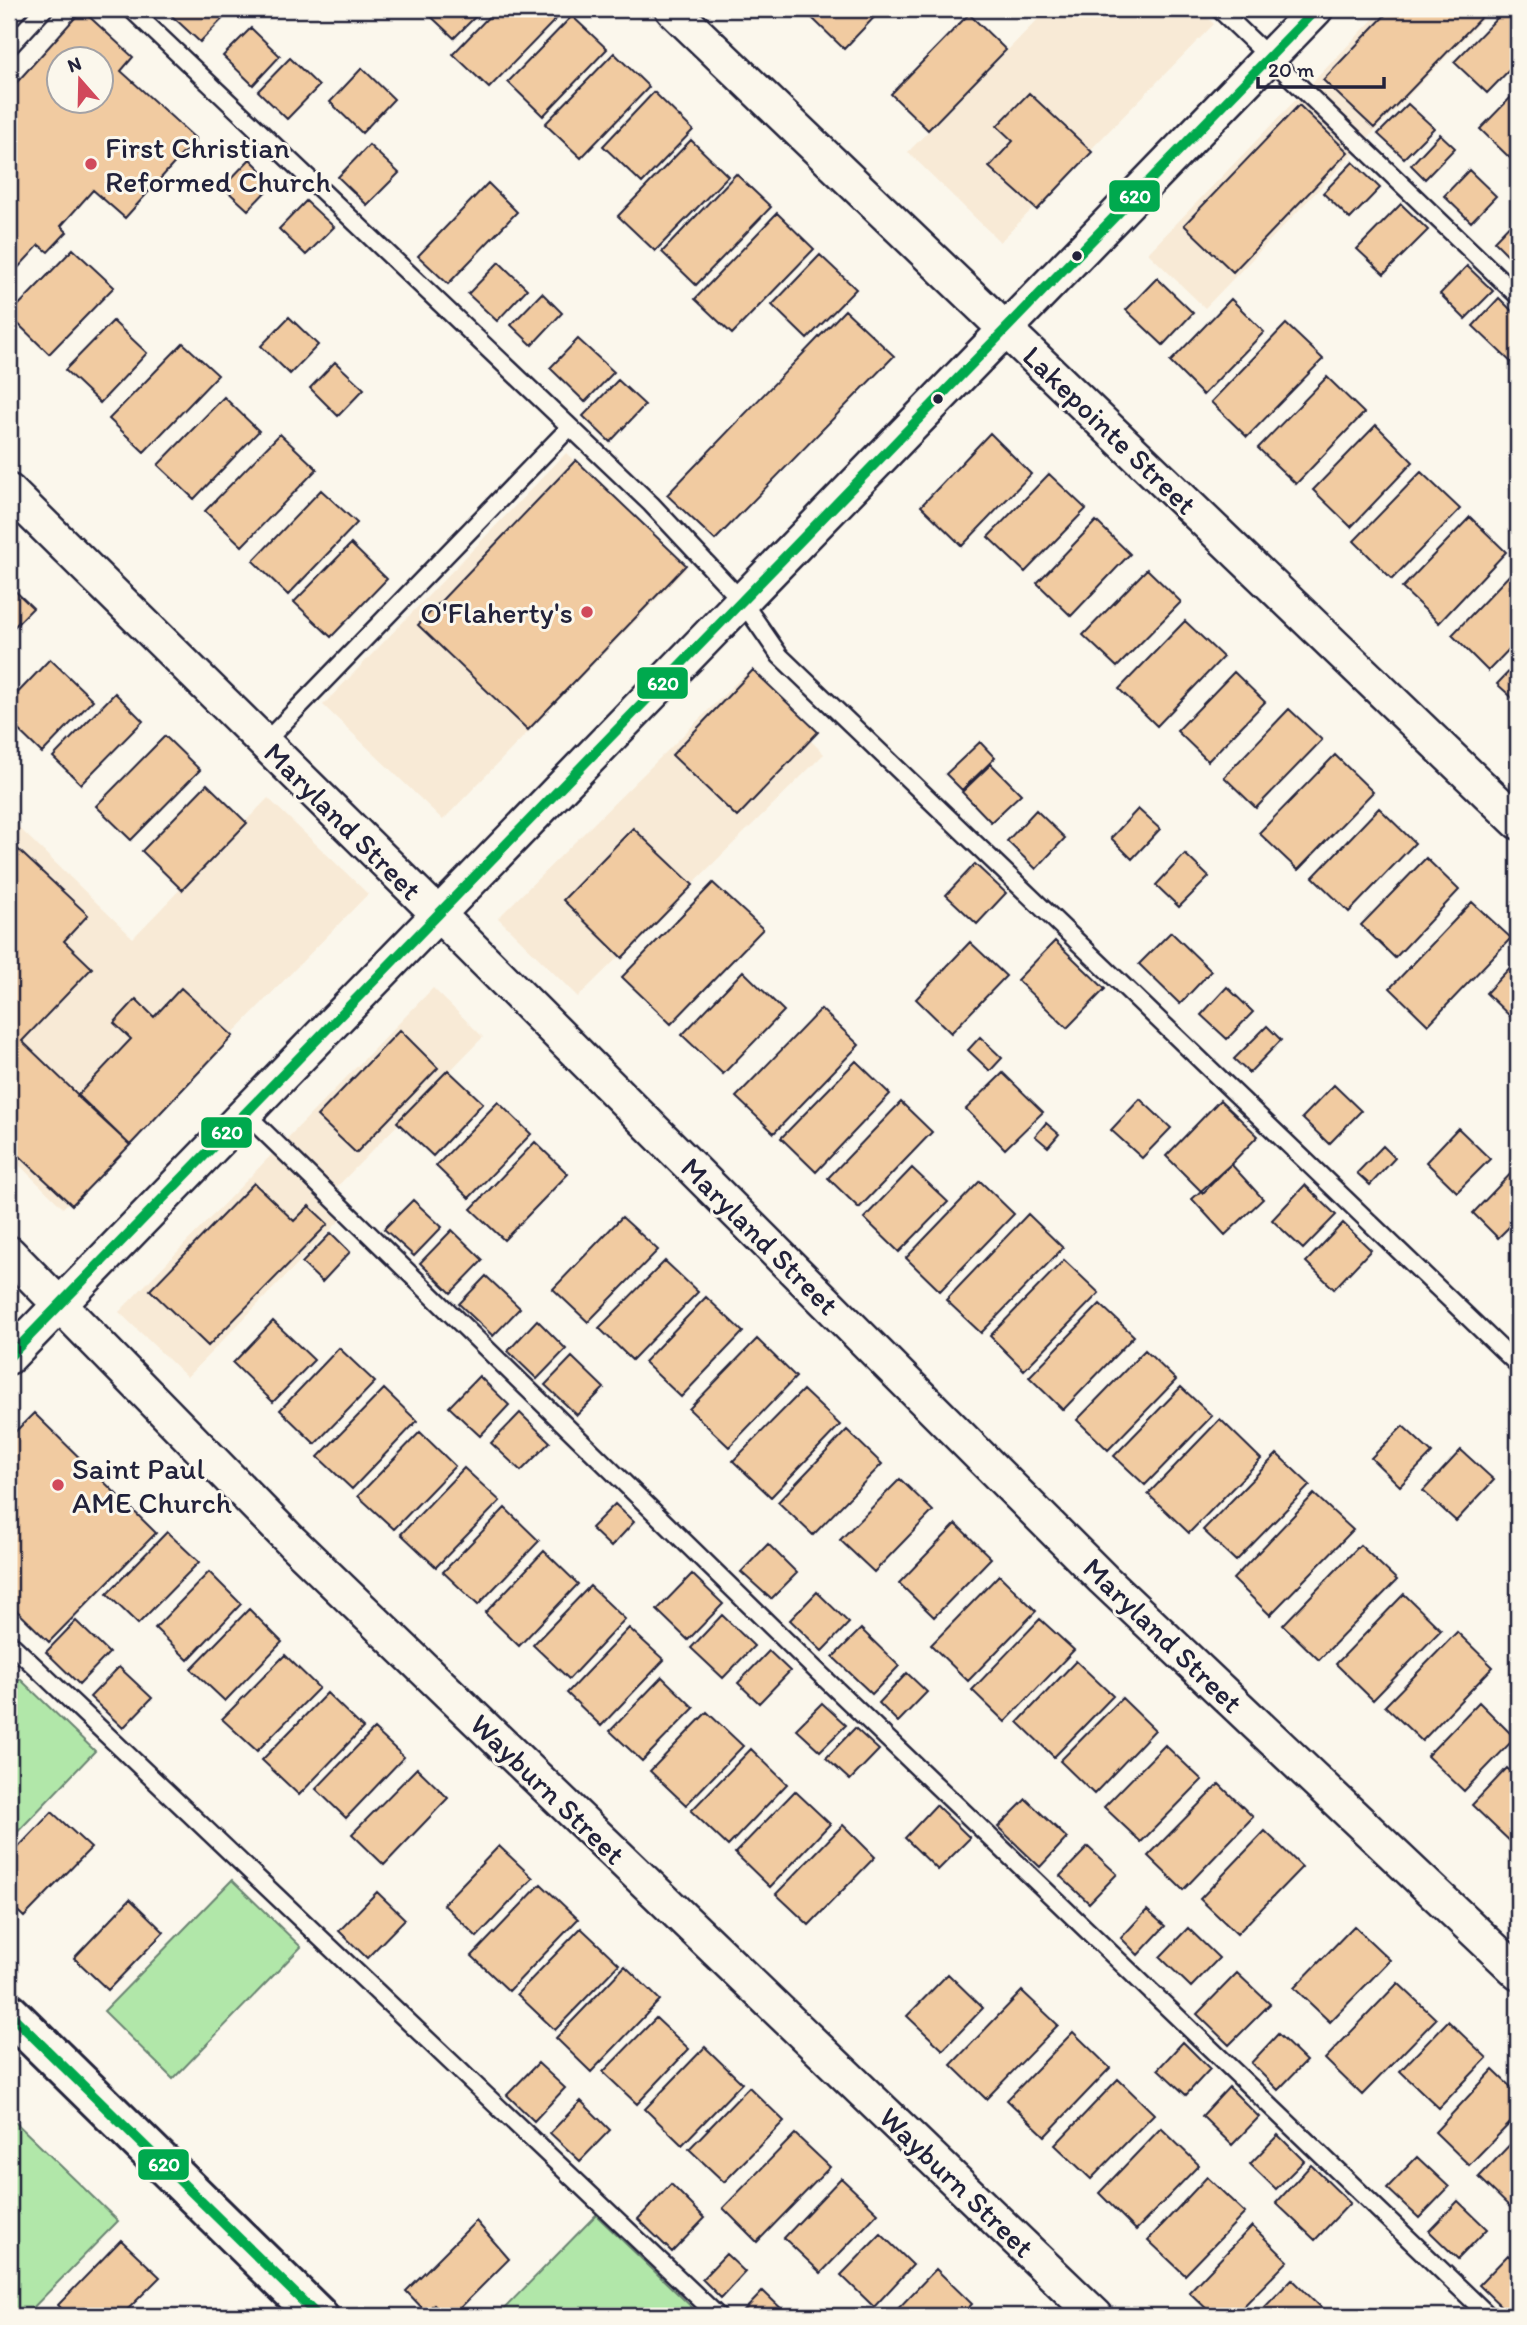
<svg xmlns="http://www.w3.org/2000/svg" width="1527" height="2325" viewBox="0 0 1527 2325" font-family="Itim,sans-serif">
	<rect width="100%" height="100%" fill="#fbf7ec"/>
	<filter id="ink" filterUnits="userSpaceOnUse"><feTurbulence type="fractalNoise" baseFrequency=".0143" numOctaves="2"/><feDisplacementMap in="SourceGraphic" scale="14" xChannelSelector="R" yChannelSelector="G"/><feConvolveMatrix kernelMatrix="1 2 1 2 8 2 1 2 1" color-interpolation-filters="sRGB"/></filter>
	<g filter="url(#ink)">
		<path fill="#f8ead6" d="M1048,9H1199L1214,24L1000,242L908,152Z
			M1383,9H1492L1205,308L1148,253Z
			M566,453L686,569L443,820L323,705Z
			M745,674L824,754L578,997L498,918Z
			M268,798L368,894L63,1208L9,1155V818L133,938Z
			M433,988L483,1037L326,1198L344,1216L187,1377L119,1312Z"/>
		<path fill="#b1e7a9" stroke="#6a8472" stroke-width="2" d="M20,1679L95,1751L9,1841V1690Z
			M232,1880L301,1947L173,2079L104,2011Z
			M9,2116L118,2221L25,2316H9Z
			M596,2215L701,2316H497Z"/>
		<path fill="#f1cba1" stroke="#22223b" stroke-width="2" fill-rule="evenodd" d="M179,9H223L228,13L200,42L172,16Z
			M423,9H483L454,38Z
			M496,9H547L557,18L489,88L453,54Z
			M817,9H882L844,49L810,16Z
			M1391,9H1489L1374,128L1323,80Z
			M1506,9H1518V61L1487,93L1454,62Z
			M82,10L133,57L121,71L196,139L125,218L93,190L61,226L67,232L48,252L39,245L15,271L9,266V91ZM60,60H102V102H60Z
			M969,14L1006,50L928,130L891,94Z
			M572,16L607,49L543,116L508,82Z
			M251,28L280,56L253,85L223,56Z
			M614,53L649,87L581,158L545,124Z
			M290,58L319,86L287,119L258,91Z
			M362,68L394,99L362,133L330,102Z
			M1518,90V159L1515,163L1480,129Z
			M654,92L693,130L642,183L603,146Z
			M1029,93L1092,152L1037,210L989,167L1013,141L997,126Z
			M1408,104L1434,128L1404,158L1378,134Z
			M1299,105L1348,152L1233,272L1184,225Z
			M1440,134L1455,148L1425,179L1411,165Z
			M691,140L728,176L655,251L618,216Z
			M369,145L399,173L367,205L338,177Z
			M250,159L274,183L248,210L223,187Z
			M1353,162L1380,188L1350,219L1323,193Z
			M1469,170L1496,196L1471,222L1444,196Z
			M736,174L771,207L696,285L662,252Z
			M488,183L517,212L448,284L418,256Z
			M306,201L334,227L306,255L279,229Z
			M1401,204L1428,230L1384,274L1357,249Z
			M777,213L814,249L732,334L695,299Z
			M1518,216V261L1516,263L1494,241Z
			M73,249L114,287L49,354L9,315Z
			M820,255L856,289L807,339L772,305Z
			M499,262L527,289L497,321L468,294Z
			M1467,266L1493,291L1465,319L1440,294Z
			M1157,278L1193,313L1163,345L1126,310Z
			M542,293L562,313L532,345L511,325Z
			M1499,298L1518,317L1516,367L1473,326Z
			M1231,299L1264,332L1203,395L1170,362Z
			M845,310L894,356L715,540L667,495Z
			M289,317L318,345L290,374L261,346Z
			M113,321L147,353L100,403L65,370Z
			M1286,324L1323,359L1247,437L1211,402Z
			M578,339L614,372L585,402L550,368Z
			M183,343L218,375L144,452L109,419Z
			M335,362L364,389L338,416L310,388Z
			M1327,377L1364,413L1296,484L1258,448Z
			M618,380L645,405L610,442L583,416Z
			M224,397L259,431L194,499L158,465Z
			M1376,425L1413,462L1351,527L1313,490Z
			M990,433L1031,474L962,546L921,506Z
			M280,434L317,469L242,546L205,511Z
			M576,460L686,565L528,730L418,625Z
			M1421,472L1460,509L1392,579L1354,541Z
			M1049,474L1086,509L1025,572L988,537Z
			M321,490L357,523L288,595L253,561Z
			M1470,517L1506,552L1439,623L1402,588Z
			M1096,521L1130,554L1071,616L1037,583Z
			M351,544L387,579L331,637L294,602Z
			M1518,566V640L1488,671L1452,635Z
			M1147,569L1181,602L1117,667L1083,635Z
			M9,585L33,608L9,632Z
			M1185,621L1223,657L1157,726L1119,689Z
			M50,659L93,700L42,753L9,721V702Z
			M1518,662V703L1497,684Z
			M753,670L818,732L737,817L672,755Z
			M1234,672L1265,702L1208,761L1177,731Z
			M115,693L143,721L81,784L53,757Z
			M1289,709L1322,740L1256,808L1224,777Z
			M165,736L200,770L131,840L96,806Z
			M980,742L995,758L962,790L946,774Z
			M1335,755L1373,792L1298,870L1259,833Z
			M991,764L1021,794L991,822L962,792Z
			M207,784L247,823L182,890L142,851Z
			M1379,808L1415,843L1349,912L1313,877Z
			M1138,809L1160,829L1132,859L1111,838Z
			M1036,810L1065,838L1036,869L1007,841Z
			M633,828L693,885L622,958L563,900Z
			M9,841L88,915L64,941L92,968L22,1041L130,1145L72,1205L9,1146Z
			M1185,854L1209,877L1179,907L1156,885Z
			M1426,858L1459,890L1395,958L1361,925Z
			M975,864L1006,893L977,924L946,895Z
			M713,883L763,929L671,1024L622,977Z
			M1472,902L1511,938L1428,1025L1390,988Z
			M1171,932L1211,971L1180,1004L1139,964Z
			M1055,941L1105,989L1067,1028L1017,980Z
			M970,942L1006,976L951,1033L916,999Z
			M1518,959V1024L1486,993Z
			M743,971L784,1011L723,1074L682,1035Z
			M1227,987L1253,1012L1227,1039L1201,1015Z
			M181,988L233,1036L130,1145L77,1096L131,1039L114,1023L136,999L154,1017Z
			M821,1009L859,1045L774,1133L736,1097Z
			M1267,1026L1281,1040L1249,1073L1234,1059Z
			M400,1030L438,1068L356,1153L317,1116Z
			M980,1037L1002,1058L990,1071L968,1050Z
			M856,1061L890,1094L816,1172L781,1138Z
			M448,1070L483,1103L433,1156L397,1122Z
			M1003,1073L1043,1112L1005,1149L966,1109Z
			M1334,1085L1361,1111L1329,1144L1302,1118Z
			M1140,1099L1171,1128L1142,1158L1111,1130Z
			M1220,1100L1258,1136L1203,1193L1166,1156Z
			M498,1102L531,1134L469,1198L436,1166Z
			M901,1102L932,1132L859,1208L828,1178Z
			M1046,1123L1059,1134L1048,1147L1035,1136Z
			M1458,1128L1490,1159L1457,1192L1426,1162Z
			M535,1142L568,1174L504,1240L471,1209Z
			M1383,1146L1395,1158L1370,1185L1357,1173Z
			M1231,1164L1263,1199L1225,1235L1192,1199Z
			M1518,1166V1218L1498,1238L1473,1213Z
			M912,1168L948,1202L899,1252L864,1218Z
			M980,1181L1014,1214L940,1291L906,1258Z
			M254,1183L294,1221L309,1206L328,1224L208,1346L150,1290Z
			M1305,1185L1336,1215L1303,1249L1272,1220Z
			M413,1200L442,1227L414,1256L384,1229Z
			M1028,1214L1063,1248L981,1333L946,1300Z
			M622,1217L658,1250L588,1322L553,1289Z
			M1343,1223L1371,1250L1334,1289L1306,1262Z
			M452,1230L483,1260L451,1293L420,1263Z
			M331,1233L350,1252L322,1282L302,1263Z
			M1064,1260L1099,1293L1024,1370L990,1336Z
			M665,1261L698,1292L632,1360L599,1328Z
			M486,1276L520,1308L493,1336L459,1304Z
			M706,1297L743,1332L681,1397L644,1362Z
			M1100,1304L1134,1336L1063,1410L1029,1377Z
			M537,1320L566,1349L537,1379L508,1351Z
			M273,1321L314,1360L273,1402L233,1363Z
			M757,1339L796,1377L729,1447L689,1409Z
			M339,1348L375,1382L315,1444L280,1410Z
			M1145,1350L1176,1380L1108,1450L1077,1420Z
			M572,1357L604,1388L577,1415L545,1385Z
			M479,1376L509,1405L480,1436L449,1407Z
			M1181,1387L1212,1416L1145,1485L1114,1456Z
			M384,1389L417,1421L352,1489L318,1457Z
			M803,1390L840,1425L771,1497L733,1461Z
			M34,1413L156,1533L49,1642L9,1603V1438Z
			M520,1413L550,1442L521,1471L491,1443Z
			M1220,1419L1261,1459L1189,1533L1148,1494Z
			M1403,1426L1432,1453L1400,1486L1371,1458Z
			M847,1430L882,1464L813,1535L778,1502Z
			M420,1432L455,1466L394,1529L358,1496Z
			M1461,1450L1494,1480L1456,1521L1423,1491Z
			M1277,1454L1310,1485L1236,1561L1203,1530Z
			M464,1468L500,1501L436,1567L401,1534Z
			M900,1479L933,1511L874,1572L840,1540Z
			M1314,1494L1353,1530L1270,1615L1233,1579Z
			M615,1504L634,1522L611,1547L591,1528Z
			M505,1508L539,1541L478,1605L443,1572Z
			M956,1524L991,1558L934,1617L899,1583Z
			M167,1532L199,1562L138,1624L107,1594Z
			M768,1544L797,1573L771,1599L741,1572Z
			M1360,1545L1397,1580L1319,1660L1283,1625Z
			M544,1551L578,1584L519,1646L485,1613Z
			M209,1572L241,1604L188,1660L155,1628Z
			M692,1574L723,1604L688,1640L657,1610Z
			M999,1575L1036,1611L968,1681L931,1645Z
			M590,1586L625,1619L569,1679L533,1645Z
			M817,1592L849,1623L822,1651L790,1620Z
			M1404,1594L1441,1630L1373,1700L1336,1664Z
			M249,1609L282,1642L225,1701L191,1669Z
			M722,1615L754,1646L723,1678L691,1648Z
			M1040,1619L1074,1650L1005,1722L972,1690Z
			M76,1621L109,1653L79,1684L46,1652Z
			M629,1628L664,1660L601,1726L567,1693Z
			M861,1629L899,1666L872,1694L833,1657Z
			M1457,1632L1493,1667L1422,1741L1385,1706Z
			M769,1651L790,1671L759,1703L738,1683Z
			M285,1655L319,1688L257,1751L222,1719Z
			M1076,1661L1113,1696L1054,1757L1018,1722Z
			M119,1667L152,1698L123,1728L90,1697Z
			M907,1673L927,1692L898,1722L879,1703Z
			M662,1677L694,1708L642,1761L610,1731Z
			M327,1693L363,1728L299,1795L262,1760Z
			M1122,1698L1155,1730L1094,1794L1060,1761Z
			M1479,1702L1515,1738L1464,1791L1427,1756Z
			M822,1703L846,1725L820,1751L796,1729Z
			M707,1712L743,1746L686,1805L650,1771Z
			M855,1728L879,1750L850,1780L826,1758Z
			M374,1729L404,1757L346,1818L316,1789Z
			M1165,1745L1202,1780L1141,1842L1104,1807Z
			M751,1749L787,1784L728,1846L691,1811Z
			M417,1768L448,1798L384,1865L352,1834Z
			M1507,1768L1518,1778V1843L1515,1846L1472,1805Z
			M1219,1784L1253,1817L1183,1890L1148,1856Z
			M795,1791L830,1824L770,1887L735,1853Z
			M1026,1799L1067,1838L1040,1867L998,1827Z
			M936,1805L970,1838L938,1870L905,1838Z
			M52,1812L91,1848L24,1917L9,1903V1857Z
			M843,1825L875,1857L809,1925L776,1894Z
			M1265,1831L1302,1867L1237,1934L1200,1899Z
			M499,1846L533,1878L477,1937L443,1904Z
			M1088,1847L1117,1874L1089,1903L1060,1876Z
			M541,1884L578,1919L509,1991L472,1956Z
			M377,1892L405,1919L367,1958L339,1931Z
			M130,1899L164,1932L108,1990L74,1958Z
			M1147,1910L1165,1926L1138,1955L1121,1938Z
			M1354,1926L1390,1960L1330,2022L1294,1988Z
			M581,1928L619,1964L555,2030L517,1994Z
			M1188,1928L1219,1958L1191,1987L1160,1957Z
			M625,1966L660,2000L591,2072L556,2038Z
			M1237,1973L1270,2004L1229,2045L1197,2014Z
			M948,1974L983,2008L943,2050L907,2016Z
			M1398,1983L1436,2019L1362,2095L1325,2059Z
			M1022,1991L1058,2025L986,2099L951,2065Z
			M656,2018L689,2049L637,2104L603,2072Z
			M1448,2021L1487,2058L1439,2108L1400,2071Z
			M1073,2032L1110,2068L1045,2136L1007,2100Z
			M1278,2034L1306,2061L1278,2090L1251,2063Z
			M1183,2042L1210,2069L1186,2095L1158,2069Z
			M705,2047L742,2083L682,2145L645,2109Z
			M538,2063L565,2088L534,2121L507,2095Z
			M1493,2070L1518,2094V2115L1469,2165L1435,2132Z
			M1118,2079L1154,2114L1091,2179L1055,2145Z
			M749,2087L784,2121L724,2182L689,2149Z
			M1229,2087L1259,2117L1232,2145L1202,2116Z
			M581,2101L610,2130L580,2161L550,2133Z
			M1161,2128L1199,2165L1136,2230L1099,2193Z
			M795,2134L830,2167L757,2242L723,2208Z
			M1278,2135L1304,2161L1276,2189L1250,2164Z
			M1518,2136V2210L1516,2213L1479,2177Z
			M1417,2157L1449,2187L1419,2218L1387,2188Z
			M1311,2165L1350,2203L1315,2240L1276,2203Z
			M1207,2177L1245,2213L1185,2275L1148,2240Z
			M841,2178L878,2213L821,2273L784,2238Z
			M671,2184L705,2218L672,2252L638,2219Z
			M1458,2201L1487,2229L1458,2259L1429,2231Z
			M476,2221L509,2259L452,2316H446L434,2304L426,2312L406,2291Z
			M1252,2226L1288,2261L1234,2316H1214L1189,2292Z
			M881,2234L913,2265L874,2307L841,2275Z
			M121,2240L160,2277L121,2316H69L58,2305Z
			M726,2254L745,2272L721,2298L702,2279Z
			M1508,2255L1518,2265V2307L1510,2315L1479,2285Z
			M936,2269L972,2304L961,2316H891Z
			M1292,2279L1326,2312L1322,2316H1256Z
			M763,2291L789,2316H739Z"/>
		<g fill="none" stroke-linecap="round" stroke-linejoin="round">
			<g stroke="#22223b" stroke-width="21">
				<path id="service" d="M131,9L651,504L742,601L780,656L1518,1365
					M1219,9L1518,296
					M9,47L44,9
					M264,743L570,427
					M245,1113L818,1672L1489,2316
					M9,1642L718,2316"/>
			</g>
			<g stroke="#22223b" stroke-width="38">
				<path id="minor" d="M672,9L1518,822
					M9,491L438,914L1103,1579L1518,1972
					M9,1253L292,1542L1096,2316
					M9,1357L1316,9"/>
			</g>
			<g stroke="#22223b" stroke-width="44">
				<path id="tertiary" d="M9,2013L318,2316"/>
			</g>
			<use href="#service" stroke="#fbf7ec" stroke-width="16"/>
			<use href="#minor" stroke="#fbf7ec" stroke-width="33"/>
			<use href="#tertiary" stroke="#fbf7ec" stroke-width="38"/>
			<g stroke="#fbf7ec" stroke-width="16">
				<path id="bus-1" d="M9,1357L1316,9
					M9,2013L318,2316"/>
			</g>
			<use href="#bus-1" stroke="#00a94e" stroke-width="10"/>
		</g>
	</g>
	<g fill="#d1495b" stroke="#fbf7ec" stroke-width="2.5">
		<circle cx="91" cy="164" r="7"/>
		<circle cx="587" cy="612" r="7"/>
		<circle cx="58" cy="1485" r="7"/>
	</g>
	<g fill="#22223b" stroke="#fbf7ec" stroke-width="2.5">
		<circle cx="1077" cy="256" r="6"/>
		<circle cx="938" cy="399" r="6"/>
	</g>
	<g text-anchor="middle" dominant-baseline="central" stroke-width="6" stroke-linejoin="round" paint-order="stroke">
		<g font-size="30" fill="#22223b" stroke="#fbf7ec" text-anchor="start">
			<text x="105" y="147">First Christian<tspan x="105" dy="34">Reformed Church</tspan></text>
			<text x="573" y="612" text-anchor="end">O'Flaherty's</text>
			<text x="72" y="1468">Saint Paul<tspan x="72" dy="34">AME Church</tspan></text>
		</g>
		<g font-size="30" fill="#22223b" stroke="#fbf7ec">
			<text transform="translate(1110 430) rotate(44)">Lakepointe Street</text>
			<text transform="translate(343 821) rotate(45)">Maryland Street</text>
			<text transform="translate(760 1236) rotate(45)">Maryland Street</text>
			<text transform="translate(1163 1635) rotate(44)">Maryland Street</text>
			<text transform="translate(548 1789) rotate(44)">Wayburn Street</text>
			<text transform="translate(957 2182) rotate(44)">Wayburn Street</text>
		</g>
	</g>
	<g stroke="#fbf7ec" stroke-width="2.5">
		<rect x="1108" y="179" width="53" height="34" rx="7" fill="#00a94e"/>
		<rect x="636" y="666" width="53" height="34" rx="7" fill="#00a94e"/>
		<rect x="200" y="1116" width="53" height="33" rx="7" fill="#00a94e"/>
		<rect x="137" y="2148" width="53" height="33" rx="7" fill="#00a94e"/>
	</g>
	<g font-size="19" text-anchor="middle" font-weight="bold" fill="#fff">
		<text x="1135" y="203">620</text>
		<text x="663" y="690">620</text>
		<text x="227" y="1139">620</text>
		<text x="164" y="2171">620</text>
	</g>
	<rect width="1527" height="2325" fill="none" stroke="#fbf7ec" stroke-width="35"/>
	<rect x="18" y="18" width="1492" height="2290" fill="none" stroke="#22223b" stroke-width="2.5" filter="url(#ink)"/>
	<g transform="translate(80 80) rotate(340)"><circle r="33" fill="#fbf7ec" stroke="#a4a2a5" stroke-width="2"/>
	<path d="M0-5L12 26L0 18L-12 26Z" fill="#d1495b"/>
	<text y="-10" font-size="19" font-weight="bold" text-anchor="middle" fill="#22223b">N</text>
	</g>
	<path d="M1258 77v10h126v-10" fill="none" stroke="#22223b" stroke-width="3.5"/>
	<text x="1268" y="77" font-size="21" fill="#22223b" stroke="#fbf7ec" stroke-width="5" paint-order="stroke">20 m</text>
</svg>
